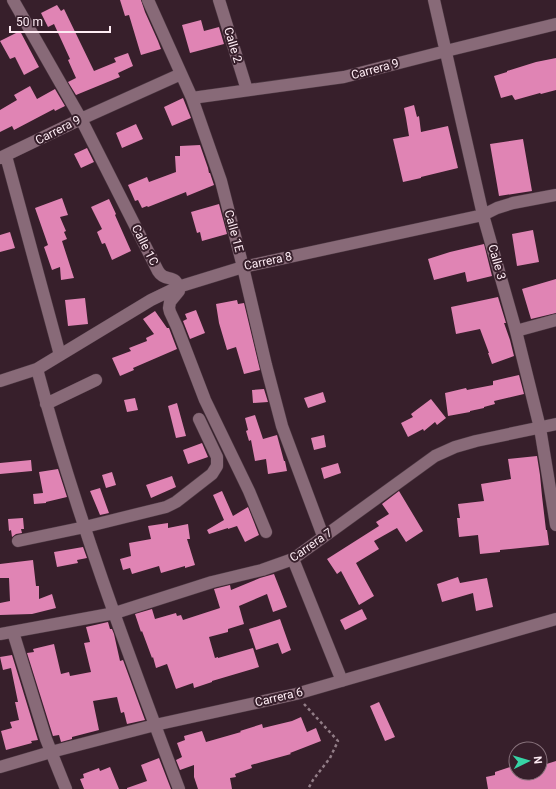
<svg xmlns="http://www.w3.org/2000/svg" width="556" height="789" viewBox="0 0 556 789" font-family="Roboto,sans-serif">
	<rect width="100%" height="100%" fill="#371f2b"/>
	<path fill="#e084b4" d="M120,0H141L145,12L158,41L161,49L141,55L129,15L125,16Z
		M57,5L61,11L64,9L94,71L116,62L114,58L128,53L133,66L118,73L120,77L76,95L68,82L76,78L68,60L70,59L54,24L48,27L41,13Z
		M201,20L204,31L219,27L224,44L190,53L182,25Z
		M20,31L39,67L24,75L15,57L10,59L0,41Z
		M556,58V90L541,94L540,93L515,100L512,95L501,98L494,76L507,72V71L536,62Z
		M30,86L37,99L55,89L65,106L55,111L54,109L14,130L12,126L0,132V110L17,100L14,95Z
		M183,98L191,118L172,126L164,107Z
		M414,105L417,117L419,116L421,132L448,126L458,168L421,177V178L403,182L393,139L409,136L406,118L404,108Z
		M136,124L143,139L122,148L116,133Z
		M523,139L532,191L499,196L490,144Z
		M200,145L208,168L209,173H210L214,185L187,196L186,192L148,207L147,206L142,208L138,200L135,201L128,185L147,177L149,182L176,172L175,156H180V146Z
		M87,148L94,162L81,168L74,154Z
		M62,198L68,215L60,217L66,231L64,232L67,239L62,241L74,278L61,280L60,267L52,270L44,247L48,245L35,208Z
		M109,199L116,214L115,215L131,251L112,260L105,243L102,244L97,232L102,229L91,207Z
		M219,204L227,234L202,241L200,232L197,233L191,212Z
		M533,230L539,262L517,266L512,234Z
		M10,232L15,248L0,252V235Z
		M484,244L492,276L467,282L465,272L434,280L428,259L450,252Z
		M556,279V313L531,319L522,289Z
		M498,297L506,323H504L510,340L514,356L492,364L488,353H489L480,329L456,334L451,307Z
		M85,298L88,324L68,326L65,300Z
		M237,300L238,304L244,303L260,370L244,374L236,347L227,350L219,323L216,304Z
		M196,310L205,333L190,339L183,321L187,319L185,314Z
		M155,311L167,328H169L177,349L133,368L134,370L120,376L112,358L131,351L129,348L147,341L146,338L154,334L143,319Z
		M519,375L524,394L494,401L495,404L484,407V408L470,411V412L448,416L445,393L466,388L467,390L493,385V381Z
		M264,389L268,402L253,403L252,390Z
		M323,392L326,402L308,408L304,398Z
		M135,398L138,410L127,412L124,400Z
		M431,399L446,418L437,425L435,422L424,431L423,429L408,437L401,423L413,417L411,414Z
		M177,403L186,436L176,438L168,406Z
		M255,415L263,439L277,435L284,461H285L287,471L268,474L266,459L255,461L251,440L249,441L246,431L248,430L245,418Z
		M324,435L326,447L314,450L311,438Z
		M202,443L208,457L188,464L183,450Z
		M537,456L540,475L542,496L546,530H547L549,545L500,550V552L480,554L478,535L459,537L457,518H460L458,504L484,501L481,484L511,479L508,459Z
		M31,460L32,471L0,474V463Z
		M338,463L341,473L324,479L321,468Z
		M58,469L67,497L46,502V503L34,504L33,494L43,493L39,472Z
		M112,472L116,485L106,488L102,475Z
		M172,476L176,487L151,498L146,485Z
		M100,488L109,513L100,515L90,491Z
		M222,491L233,516L248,507L259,535L245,542L237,526L228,529V528L209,534L207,530L224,520L213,495Z
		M399,491L423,531L406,542L397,528L374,541L379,549L356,563L374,596L359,605L341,571L337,574L327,559L379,526L376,522L389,514L382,504Z
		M23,518L24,529H21L22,533L16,534L12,537L11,530L9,531L8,519Z
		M168,523V528L188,524L190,539H187L195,565L185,568V566L161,573L159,566L132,574L130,568L123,570L120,559L131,556L129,543L151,539L148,526Z
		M83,547L87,558L77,560L78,563L57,567L54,552Z
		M33,560L36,586H39V599L52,594L56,608L32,614L0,615V603L10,601L9,578H0V564Z
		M274,574L287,607L273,612L267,594L239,606L244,624L228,629V632L209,637L215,658L218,657V658L253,648L259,667L212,681V682L194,688L193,683L176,689L167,664L156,668L153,657L152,658L142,631L141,632L135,614L152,609L155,619L176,613L177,616L181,615L183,620L220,608L214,589L230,585L231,590L260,578Z
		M458,577L460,583L487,578L493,607L476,611L473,593L442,602L437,584Z
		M362,609L367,619L345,630L340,620Z
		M280,619L291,650L282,654L278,643L256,650L249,629Z
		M108,622L110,629H112L114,634L120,661L123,660L145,720L127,724L124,712L121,713L117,697L93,701L99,730L72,737V739L61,742L59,735L53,736L27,653L34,652L33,649L54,644L61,674L69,672L70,676L91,672L84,643L90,642L86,627Z
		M12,655L38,740L31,741L32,743L6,750L1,731L12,728L10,722L19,720L15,702H18L11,668L3,670L0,657Z
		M379,702L395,737L385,741L370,706Z
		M301,717L307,732L316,728L321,741L303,748L290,753L291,754L251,765L252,768L235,774L236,777L230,778L232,789H198L194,777V765L180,770L176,760L182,757L177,743L185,740L184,736L202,731L206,742L241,732L240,731L262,724L263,728L292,721Z
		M159,758L171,789H127V788L147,781L141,765Z
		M556,761V789H488L486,777L495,775V772L516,765V773H540V766Z
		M110,767L119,789H84L80,779L84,778L83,774L99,768L100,771Z"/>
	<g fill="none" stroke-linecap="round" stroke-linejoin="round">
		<g stroke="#4e3a44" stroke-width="13">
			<path id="street" d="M13,0L81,119L158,271C166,284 176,271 179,291L170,302L169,308L170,312L177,327L205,400L249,491L266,532
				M148,0L192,98L221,181L243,267L266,365L282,426L323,536
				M219,0L247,90
				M434,0L483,215L516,331L540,428L556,525
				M192,98L344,77L446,51L556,24
				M6,156L60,355
				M0,158L81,119L181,74
				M516,331L556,320
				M37,369C75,512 127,651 179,789
				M0,381L37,369L151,300L178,287L243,267L483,215L497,208L513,203L556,195
				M46,404L96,380
				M18,541L85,527L166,507L176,502L212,474L217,466V457L199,419
				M293,559L342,681
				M13,632L46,739L66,789
				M0,634L115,613L212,582L262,570L293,559L435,456L455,447L476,441L556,424
				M0,767L51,752L155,725L296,694L556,619"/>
		</g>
		<path stroke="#927d87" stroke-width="2.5" stroke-dasharray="3 3" stroke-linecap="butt" d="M304,704L338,741L330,758L313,780L308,789"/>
		<use href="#street" stroke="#886a78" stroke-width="12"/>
	</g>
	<g text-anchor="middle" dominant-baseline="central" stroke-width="4" stroke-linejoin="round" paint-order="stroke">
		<g font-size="12" fill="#feecf4" stroke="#371f2b">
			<text transform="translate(233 45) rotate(73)">Calle 2</text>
			<text transform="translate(375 69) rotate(-15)">Carrera 9</text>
			<text transform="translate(58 130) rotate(-27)">Carrera 9</text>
			<text transform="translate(234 231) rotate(75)">Calle 1E</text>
			<text transform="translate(145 245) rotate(63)">Calle 1C</text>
			<text transform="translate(268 261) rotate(-12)">Carrera 8</text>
			<text transform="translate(497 262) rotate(74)">Calle 3</text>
			<text transform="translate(311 545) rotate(-35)">Carrera 7</text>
			<text transform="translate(279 697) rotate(-13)">Carrera 6</text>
		</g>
	</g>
	<g transform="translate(528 761) rotate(85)"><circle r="19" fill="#371f2b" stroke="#87717b"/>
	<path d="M0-3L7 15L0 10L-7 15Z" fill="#37d4a6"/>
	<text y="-6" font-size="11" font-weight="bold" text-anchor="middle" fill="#feecf4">N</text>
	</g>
	<path d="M10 26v6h100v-6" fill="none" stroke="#feecf4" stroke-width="2"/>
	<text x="16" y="26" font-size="12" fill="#feecf4" stroke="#371f2b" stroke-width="3" paint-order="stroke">50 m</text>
</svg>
